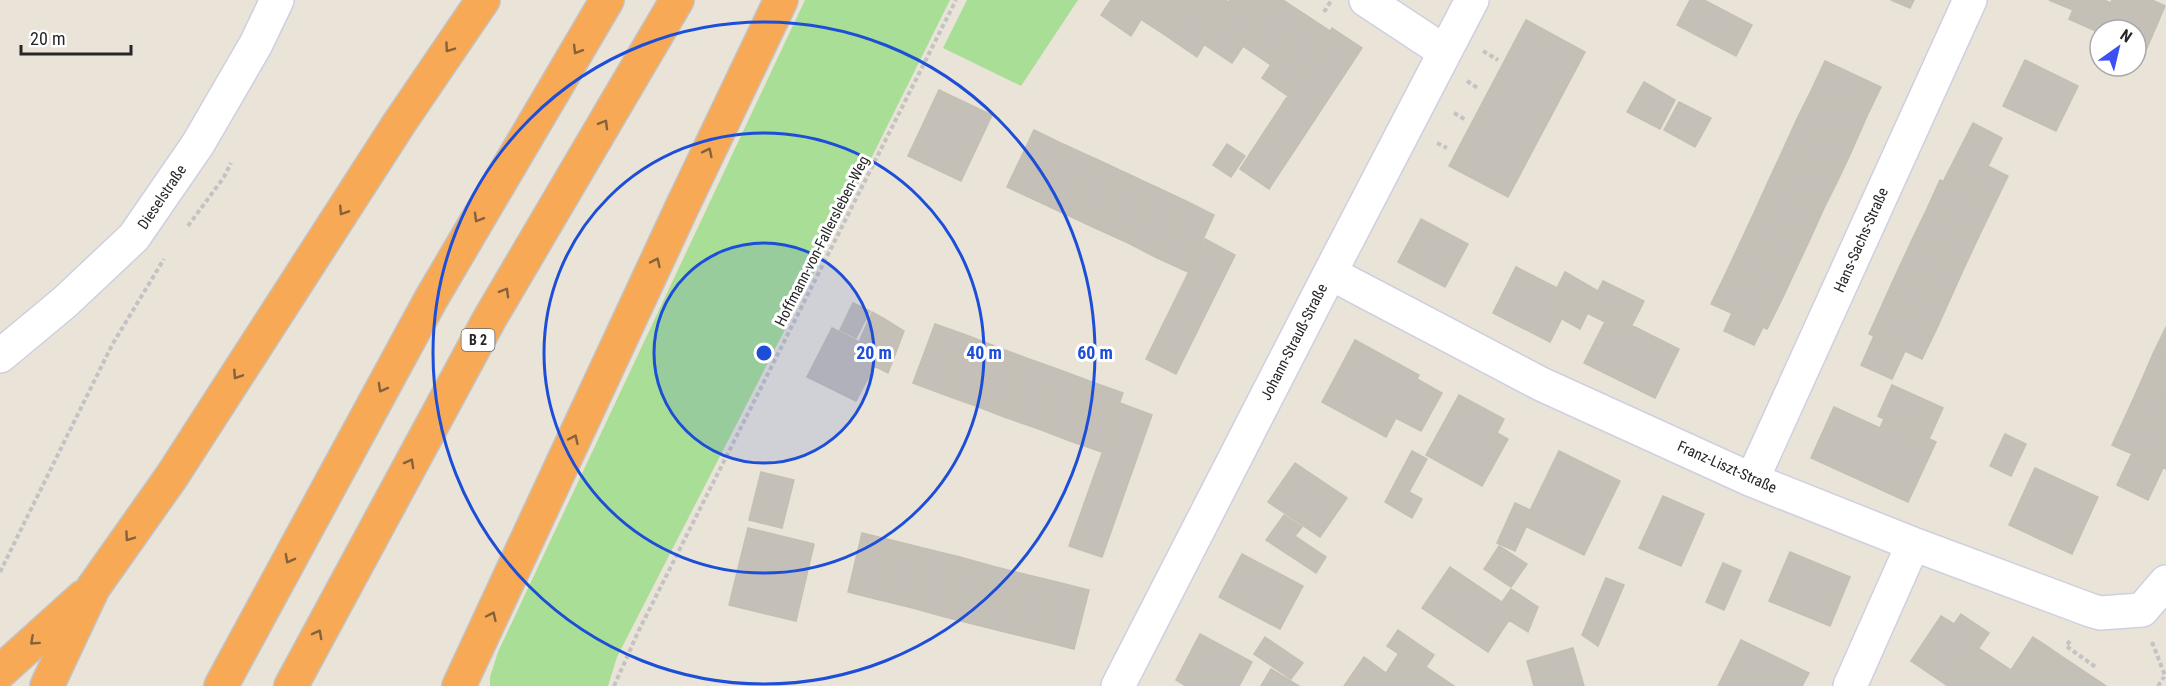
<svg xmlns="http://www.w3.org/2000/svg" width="2166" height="686" viewBox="0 0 2166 686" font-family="'Roboto Condensed',sans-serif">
	<rect width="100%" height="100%" fill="#e9e3d8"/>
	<path fill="#a9de96" d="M805,0H950L814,273L617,657L608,686H490V677L498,652Z
		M967,0H1078L1021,86L943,48Z"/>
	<path fill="#c4c0b8" stroke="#c4bfb3" stroke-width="1.5" d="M1111,0H1153L1131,36L1101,15Z
		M1153,0H1193L1168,37L1142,20Z
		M1193,0H1225L1229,2L1197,57L1168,37Z
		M1230,0H1274L1232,63L1205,45Z
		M1274,0H1283L1304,14L1271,65L1243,46Z
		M1690,0H1704L1752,25L1736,56L1677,25Z
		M1891,0H1914L1910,8Z
		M2049,0H2077L2073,10Z
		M2077,0H2104L2111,3L2098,32L2069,19Z
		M2112,0H2152L2165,6L2144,55L2136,52V30H2100V36L2097,35Z
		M1304,14L1330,31L1288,96L1262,78Z
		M1526,20L1585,52L1508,197L1449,166Z
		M1332,28L1362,48L1269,189L1240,169Z
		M2025,60L2078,86L2056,131L2003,106Z
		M1825,61L1881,87L1866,118L1811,91Z
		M1644,82L1675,100L1660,129L1627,112Z
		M939,90L992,115L961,181L908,156Z
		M1811,91L1866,118L1853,148L1796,121Z
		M1679,102L1711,118L1695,147L1664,130Z
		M1796,121L1853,148L1839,178L1782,152Z
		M1973,123L2002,138L1973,196L1943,182Z
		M1034,130L1063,144L1037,201L1007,187Z
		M1063,144L1094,158L1067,215L1037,201Z
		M1227,144L1245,156L1231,177L1213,165Z
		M1782,152L1839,178L1824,208L1768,182Z
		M1094,158L1124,172L1097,229L1067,215Z
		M1988,166L2008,176L1994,205L1973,196Z
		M1124,172L1154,186L1128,243L1097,229Z
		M1940,180L1994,205L1979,236L1926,211Z
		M1768,182L1824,208L1810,239L1754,213Z
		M1154,186L1184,200L1157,258L1128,243Z
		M1184,200L1214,215L1188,272L1157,258Z
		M1926,211L1979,236L1965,266L1911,242Z
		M1754,213L1810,239L1796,269L1740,243Z
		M1421,219L1468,244L1445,287L1398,262Z
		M1205,239L1235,255L1176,374L1146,359Z
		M1911,242L1965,266L1951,297L1897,272Z
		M1740,243L1796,269L1782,299L1726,273Z
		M1516,267L1573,296L1550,342L1493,313Z
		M1565,272L1598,291L1580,329L1562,319L1573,296L1557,288Z
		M1897,272L1951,297L1937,328L1883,303Z
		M1726,273L1782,299L1767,329L1711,304Z
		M1603,281L1644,301L1632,325L1609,314L1605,322L1587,313Z
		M853,303L870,311L856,338L840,330Z
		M1883,303L1937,328L1922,359L1869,334Z
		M872,312L883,318L871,347L859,342Z
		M1732,313L1763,327L1754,345L1724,331Z
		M1609,314L1679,349L1655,398L1584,363Z
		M883,318L904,331L888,373L874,366L881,353L871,347Z
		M935,324L966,335L945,395L913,383Z
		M2166,327V360L2153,354Z
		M832,328L881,353L856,401L807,377Z
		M966,335L997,347L976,406L945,395Z
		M1874,336L1905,351L1892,379L1861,365Z
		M1355,340L1419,375L1417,379L1442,393L1421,431L1396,418L1386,437L1322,402Z
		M997,347L1029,359L1007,418L976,406Z
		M2153,354L2166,360V396L2140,384Z
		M1029,359L1060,370L1039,429L1007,418Z
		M1060,370L1092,382L1070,441L1039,429Z
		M1092,382L1123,393L1102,452L1070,441Z
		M2140,384L2166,396V433L2126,415Z
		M1892,385L1943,408L1929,439L1878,416Z
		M1459,395L1504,419L1497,433L1508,439L1482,486L1426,455Z
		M1120,403L1152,415L1102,557L1069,546Z
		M1834,407L1880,428L1884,419L1936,442L1908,502L1811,458Z
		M2126,415L2166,433V469L2112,445Z
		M2005,434L2026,444L2011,476L1990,466Z
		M1412,451L1427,459L1409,492L1422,499L1412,518L1385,502Z
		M1559,451L1620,481L1584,555L1523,525Z
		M2132,453L2163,468L2148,500L2117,485Z
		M1295,463L1347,498L1320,537L1268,502Z
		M2035,468L2098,497L2072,554L2009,525Z
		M761,472L794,480L782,528L749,520Z
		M1663,496L1704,514L1681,566L1639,548Z
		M1515,503L1530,510L1523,525L1526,527L1515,551L1497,543Z
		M1284,515L1302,527L1295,536L1326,557L1316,573L1266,540Z
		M748,528L814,544L796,621L729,605Z
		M862,533L895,541L880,600L848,592Z
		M895,541L927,549L913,608L880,600Z
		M1499,546L1527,564L1511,587L1484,569Z
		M927,549L960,557L945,617L913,608Z
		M1790,552L1850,577L1830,626L1769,601Z
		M1242,554L1303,586L1280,629L1219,597Z
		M960,557L992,566L977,625L945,617Z
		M1723,563L1741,571L1724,610L1706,602Z
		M992,566L1024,574L1009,633L977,625Z
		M1450,567L1515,611L1488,652L1422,608Z
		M1024,574L1057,582L1042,641L1009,633Z
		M1606,578L1624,585L1598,646L1582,635Z
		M1057,582L1089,590L1074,649L1042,641Z
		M1511,589L1538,607L1528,632L1509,620L1515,611L1502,602Z
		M1961,614L1989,633L1953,686H1948L1911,661L1941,616L1954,624Z
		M1398,630L1434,655L1426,667L1401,650L1399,654L1387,646Z
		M1200,634L1252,662L1239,686H1186L1176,680Z
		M1265,637L1303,663L1291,679L1254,654Z
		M2033,637L2054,651L2031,686H1953L1978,648L2011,670Z
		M1741,640L1809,673L1802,686H1718Z
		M1573,648L1584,686H1534L1527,661Z
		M1401,650L1454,686H1344L1364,657L1386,673Z
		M2054,651L2106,686H2031Z
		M1271,669L1299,686H1261Z"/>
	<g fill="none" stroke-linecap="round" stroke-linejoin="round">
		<g stroke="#ced0e0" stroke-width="36">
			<path id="street" d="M1366,0L1445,52
				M1330,273L1541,384L1752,480L1913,544L2090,610L2100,613L2142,610L2166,582
				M0,356L65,302L134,237L198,144L256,44L277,0
				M1752,480L1970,0
				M1118,686L1330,273L1472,0
				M1850,686L1913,544"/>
		</g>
		<g stroke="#c3c3c3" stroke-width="36">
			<path id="highway" d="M0,672L83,597
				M47,686L93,588L172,476L400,122L483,0
				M221,686L431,299L607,0
				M291,686L490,318L677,0
				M459,686L683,205L781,0"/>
		</g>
		<path stroke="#c3c3c3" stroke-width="4" stroke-dasharray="4.5 3" stroke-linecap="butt" d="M1324,12L1331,1
			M1483,51L1498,60
			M1467,81L1479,89
			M1454,113L1466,120
			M1437,143L1447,148
			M188,226L224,177L231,163
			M0,572L112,345L164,259
			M2070,641L2066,646L2097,668
			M2152,642L2166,678
			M614,686L639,630L956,0
			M2158,686L2164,677"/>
		<use href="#street" stroke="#fff" stroke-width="33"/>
		<use href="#highway" stroke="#f7a956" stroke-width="33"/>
	</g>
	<defs><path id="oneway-chevron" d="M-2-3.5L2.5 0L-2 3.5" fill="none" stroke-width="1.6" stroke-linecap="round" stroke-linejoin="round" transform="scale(1.5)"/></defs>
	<g stroke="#85623c">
		<use href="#oneway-chevron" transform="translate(449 48) rotate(125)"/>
		<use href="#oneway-chevron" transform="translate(577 50) rotate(121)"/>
		<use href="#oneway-chevron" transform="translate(604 124) rotate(-60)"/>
		<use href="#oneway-chevron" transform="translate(708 152) rotate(-64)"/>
		<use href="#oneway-chevron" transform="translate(343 211) rotate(123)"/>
		<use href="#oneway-chevron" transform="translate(478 218) rotate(120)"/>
		<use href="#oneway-chevron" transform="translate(656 262) rotate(-65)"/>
		<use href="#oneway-chevron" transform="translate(505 292) rotate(-60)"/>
		<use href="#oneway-chevron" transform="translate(237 375) rotate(123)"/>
		<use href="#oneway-chevron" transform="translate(382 388) rotate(119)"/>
		<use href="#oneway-chevron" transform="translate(574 439) rotate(-65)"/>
		<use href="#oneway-chevron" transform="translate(410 463) rotate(-61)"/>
		<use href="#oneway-chevron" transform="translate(129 537) rotate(125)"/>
		<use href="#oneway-chevron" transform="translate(289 559) rotate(118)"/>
		<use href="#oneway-chevron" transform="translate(492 616) rotate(-65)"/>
		<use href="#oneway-chevron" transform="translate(318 634) rotate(-62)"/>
		<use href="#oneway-chevron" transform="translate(34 641) rotate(138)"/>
	</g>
	<circle cx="764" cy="353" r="110" fill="#1d4ed8" fill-opacity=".12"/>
	<g fill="none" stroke="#1d4ed8" stroke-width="3">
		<circle cx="764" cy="353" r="110"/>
		<circle cx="764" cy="353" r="220"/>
		<circle cx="764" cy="353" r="331"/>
	</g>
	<g text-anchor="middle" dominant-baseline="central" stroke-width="6" stroke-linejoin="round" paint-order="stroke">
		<rect fill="#fff" stroke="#686868" stroke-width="1.5" x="461.5" y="329" width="33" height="22" rx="4.5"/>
		<g font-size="14" font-weight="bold" fill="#272727">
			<text x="478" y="340">B 2</text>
		</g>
		<g font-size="15" fill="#272727" stroke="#fff">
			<text transform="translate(162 197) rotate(-56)">Dieselstraße</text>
			<text transform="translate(1861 240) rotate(-66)">Hans-Sachs-Straße</text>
			<text transform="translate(822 241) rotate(-63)">Hoffmann-von-Fallersleben-Weg</text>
			<text transform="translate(1294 342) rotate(-63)">Johann-Strauß-Straße</text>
			<text transform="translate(1727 467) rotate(24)">Franz-Liszt-Straße</text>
		</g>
	</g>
	<circle cx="764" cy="353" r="9" fill="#1d4ed8" stroke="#fff" stroke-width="3"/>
	<g font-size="18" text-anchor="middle" font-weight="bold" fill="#1d4ed8" stroke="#fff" stroke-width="6" stroke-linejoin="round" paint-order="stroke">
		<text x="874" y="359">20 m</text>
		<text x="984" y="359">40 m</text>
		<text x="1095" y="359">60 m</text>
	</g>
	<g transform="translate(2118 48) rotate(34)"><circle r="28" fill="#ffffff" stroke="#a9a9a9" stroke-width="1.5"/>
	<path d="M0-4.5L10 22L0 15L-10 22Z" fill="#3d50f2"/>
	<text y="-9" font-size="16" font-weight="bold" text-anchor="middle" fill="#272727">N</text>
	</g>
	<path d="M21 45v9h110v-9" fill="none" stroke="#272727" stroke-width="3"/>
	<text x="30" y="45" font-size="18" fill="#272727" stroke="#ffffff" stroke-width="4.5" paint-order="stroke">20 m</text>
</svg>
